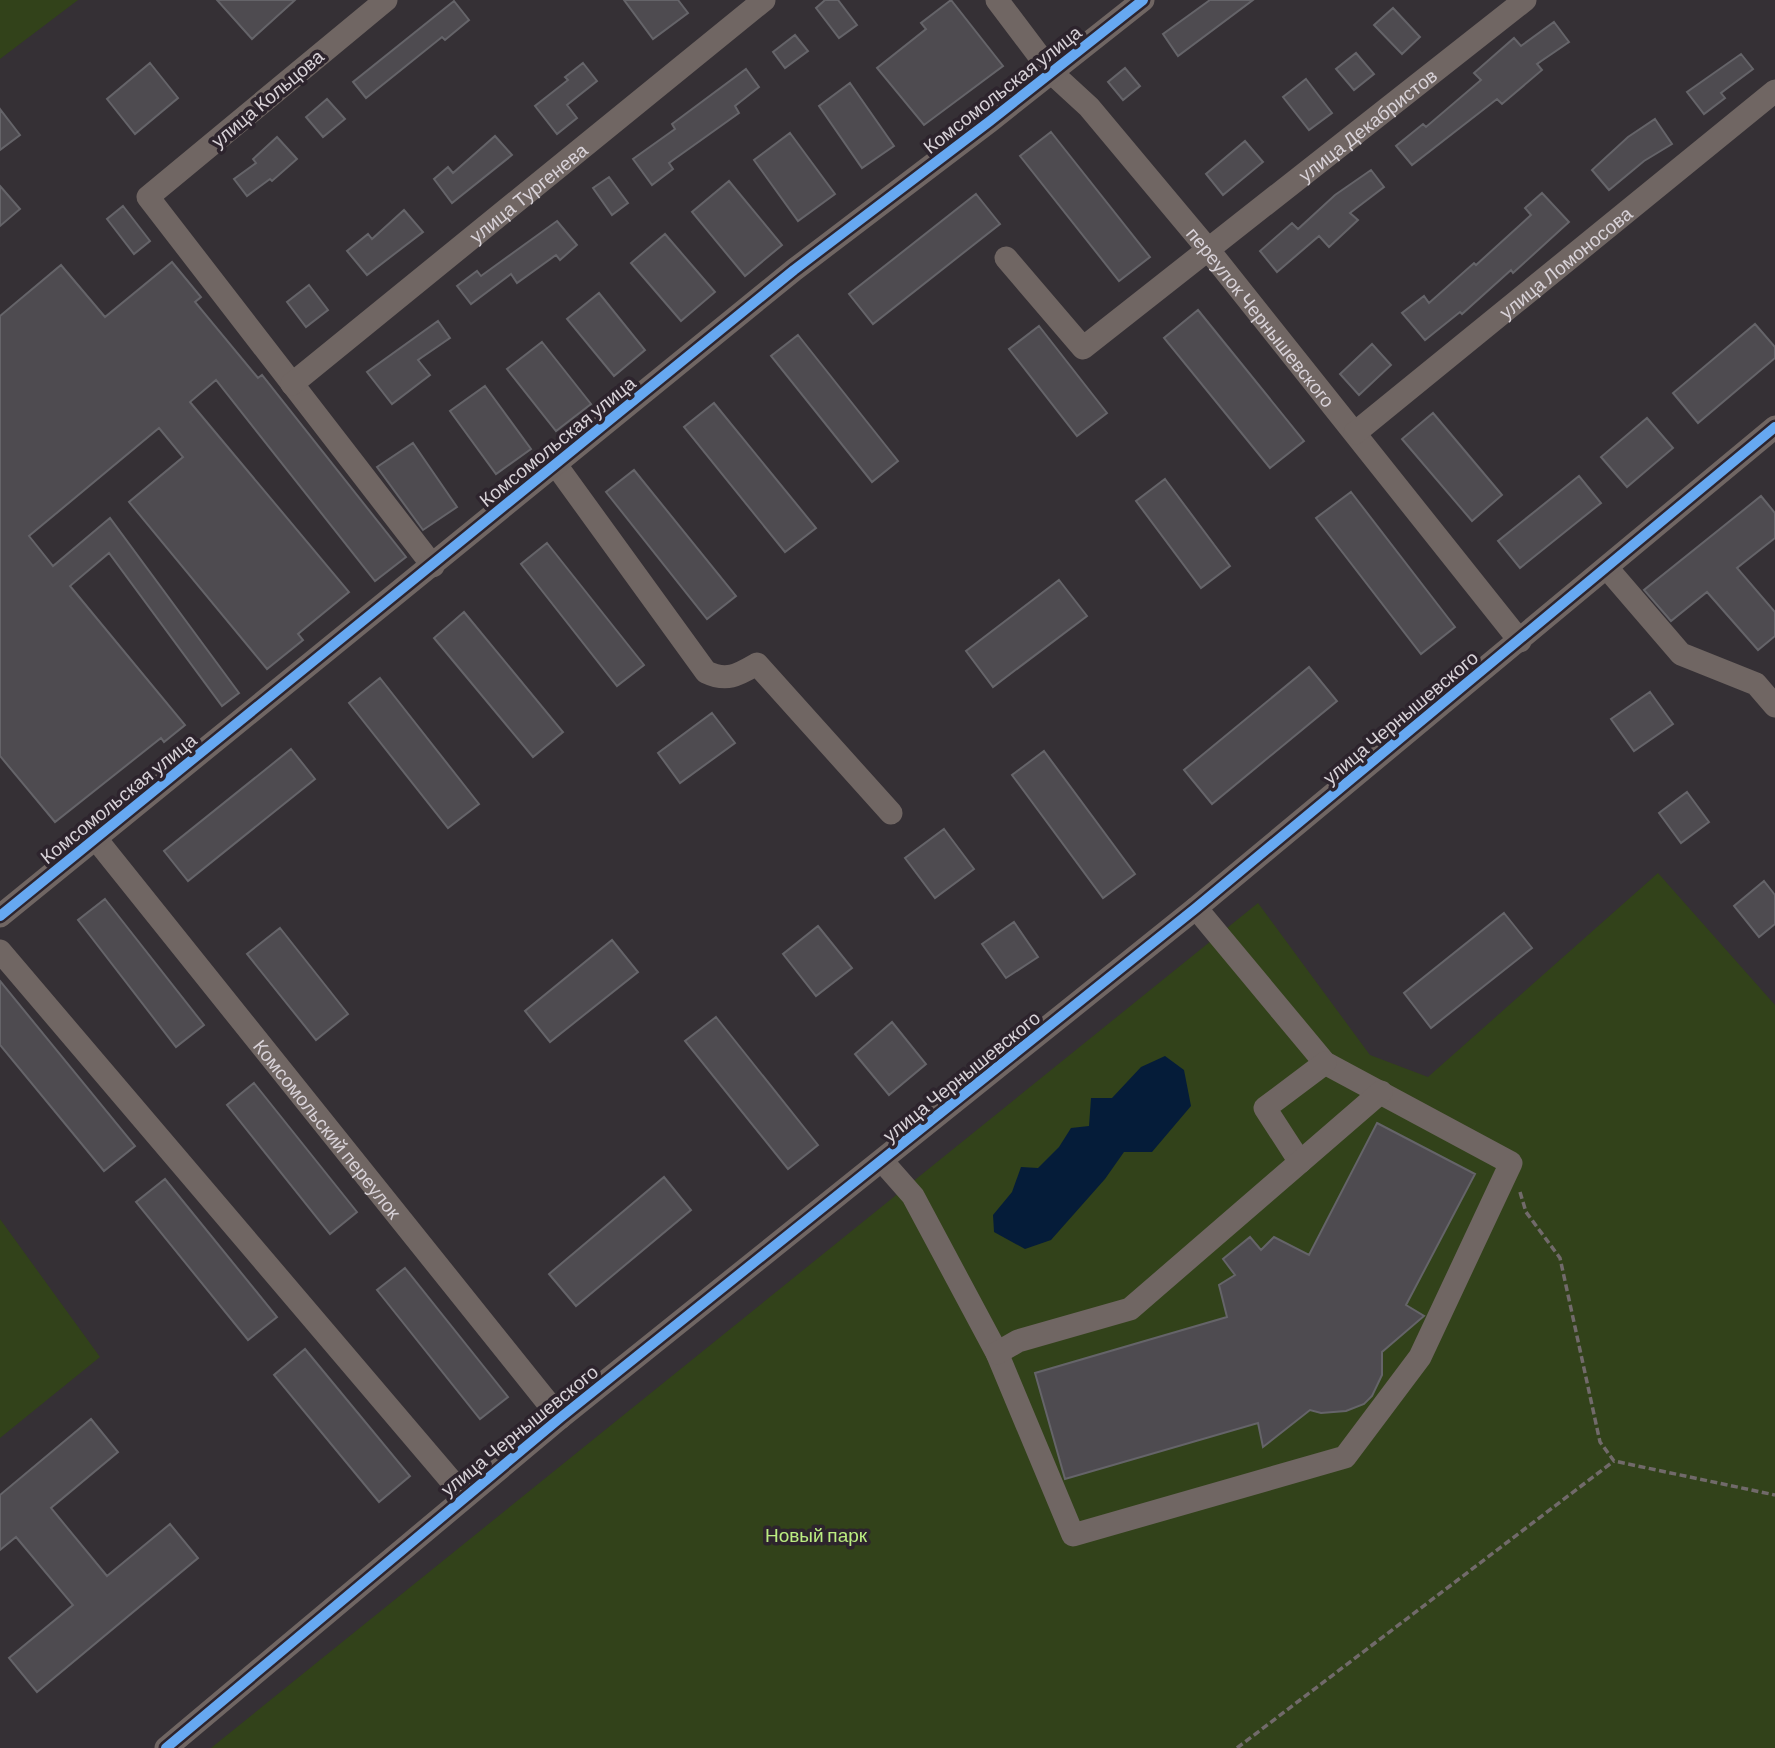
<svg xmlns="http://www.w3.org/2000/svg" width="1775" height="1748" viewBox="0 0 1775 1748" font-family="Barlow,sans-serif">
	<rect width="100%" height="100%" fill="#353035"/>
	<path fill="#32421a" d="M0,0H78L0,59Z
		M1658,873L1775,1005V1748H211L1258,903L1370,1055L1428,1077Z
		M0,1219L100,1357L0,1438Z"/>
	<path fill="#051c39" d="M1165,1056L1184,1070L1191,1106L1152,1152H1124L1105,1179L1051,1240L1025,1249L994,1232L993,1215L1012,1192L1021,1167L1038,1168L1059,1147L1071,1128L1089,1126L1091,1098H1112L1141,1067Z"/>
	<path fill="#4e4b50" stroke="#656469" stroke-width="2" d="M217,0H295L252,39Z
		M624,0H678L688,13L653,39Z
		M825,0H838L857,25L839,38L816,8Z
		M951,0L1003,66L924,125L877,68L926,29L921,23Z
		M1210,0H1253L1178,56L1163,34Z
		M454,1L469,20L445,40L442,37L366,98L353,82Z
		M1393,8L1420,37L1402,54L1374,25Z
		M1554,22L1569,42L1537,64L1542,70L1502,104L1497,99L1412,165L1396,146L1423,124L1426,127L1481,80L1474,73L1514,38L1521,46Z
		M795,35L808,51L785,68L773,52Z
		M1356,53L1374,74L1354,90L1336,69Z
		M1741,54L1753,69L1721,93L1725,98L1704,114L1687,92Z
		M150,63L178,98L135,134L107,99Z
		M583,63L597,81L567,105L577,118L557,134L535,106L568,80L565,77Z
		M1125,68L1140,86L1123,100L1108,82Z
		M746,69L759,87L735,106L739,113L669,163L673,169L652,185L633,159L675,129L672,124Z
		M1306,79L1332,113L1309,130L1283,97Z
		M850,83L894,146L862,168L819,106Z
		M327,99L345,119L323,137L306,117Z
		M0,109L20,135L0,150Z
		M1655,119L1672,144L1644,161L1609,190L1592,170L1628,137Z
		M1051,132L1150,257L1119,281L1020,156Z
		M790,133L835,194L798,221L754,160Z
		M495,136L512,155L452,203L434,179L448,167L453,173Z
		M277,137L297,159L272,181L270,179L247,196L234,179L256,163L253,159Z
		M1245,141L1263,162L1223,195L1206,174Z
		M1371,170L1384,187L1350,213L1358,220L1329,247L1319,236L1277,272L1260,251L1292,223L1298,229L1335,195Z
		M609,177L628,203L612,215L593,188Z
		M729,181L782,245L745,276L692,212Z
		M0,186L20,209L0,226Z
		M1542,193L1569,222L1513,273L1511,270L1462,314L1460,312L1425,340L1402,313L1424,296L1429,303L1474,263L1476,265L1531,215L1525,208Z
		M976,194L1000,224L873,324L849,294Z
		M123,206L150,241L134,254L107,219Z
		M404,210L423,232L367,275L347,251L368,234L372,239Z
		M557,221L577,245L560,260L556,255L517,283L511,274L471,304L457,286L477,271L481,276Z
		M665,234L715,292L681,321L631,263Z
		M172,262L201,297L195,302L258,378L262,375L406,557L375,581L216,380L190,402L349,592L298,634L303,640L267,669L129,502L183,457L159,428L29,536L53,566L110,518L239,693L222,706L109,553L70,586L185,725L164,742L161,738L55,822L0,756V316L61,265L105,317Z
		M309,285L328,310L306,327L287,302Z
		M599,293L645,350L614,376L567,319Z
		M1198,310L1304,441L1270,468L1164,338Z
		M438,321L450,338L418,360L430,375L392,404L367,372Z
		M1755,324L1775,347V358L1698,423L1673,393Z
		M1039,326L1107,413L1077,436L1009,349Z
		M798,335L898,461L872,482L771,356Z
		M542,342L591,404L556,431L507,369Z
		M1372,344L1391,365L1359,395L1340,374Z
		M485,386L531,449L496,474L450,411Z
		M714,403L816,528L785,552L684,427Z
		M1433,413L1502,495L1472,521L1402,439Z
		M1647,418L1673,448L1627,487L1601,457Z
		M413,443L457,507L423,530L377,467Z
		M634,470L736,596L707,619L606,492Z
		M1579,476L1601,503L1520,568L1498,541Z
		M1165,479L1230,566L1201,588L1136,501Z
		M1351,492L1455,627L1421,654L1316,518Z
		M1761,496L1775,513V538L1737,568L1775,612V636L1758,650L1707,592L1671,621L1644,590Z
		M547,543L644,665L617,686L521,564Z
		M1059,580L1087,616L993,687L966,651Z
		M464,612L563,732L533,757L434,638Z
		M1309,667L1337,701L1212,804L1184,770Z
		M380,678L479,804L448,828L349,703Z
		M1650,692L1673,724L1634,751L1611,719Z
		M712,713L735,743L680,783L658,753Z
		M291,749L315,779L188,881L164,851Z
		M1044,751L1135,874L1103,898L1012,775Z
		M1687,792L1709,822L1681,843L1659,813Z
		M944,829L974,869L935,898L905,858Z
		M1764,881L1775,895V924L1759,937L1734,906Z
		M105,899L204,1025L176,1047L78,920Z
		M1504,913L1532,948L1431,1028L1404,993Z
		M1014,922L1038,957L1006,978L982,944Z
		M818,926L852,968L816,996L783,954Z
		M280,928L348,1014L316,1040L247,954Z
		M612,940L638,972L550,1042L525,1011Z
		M0,981L135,1146L104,1171L0,1045Z
		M716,1017L818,1145L788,1169L685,1041Z
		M892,1022L926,1064L889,1095L855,1054Z
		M254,1083L357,1212L330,1234L227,1105Z
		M1377,1123L1475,1174L1406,1305L1424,1316L1382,1352V1375L1372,1396L1364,1404L1346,1411L1321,1413L1310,1410L1263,1447L1258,1423L1065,1479L1035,1373L1227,1317L1219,1285L1235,1275L1223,1259L1250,1237L1261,1250L1274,1237L1309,1255Z
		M664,1177L691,1210L576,1306L549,1274Z
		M165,1179L277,1317L248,1340L136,1202Z
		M405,1268L508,1397L480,1419L377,1290Z
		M305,1349L410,1476L379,1502L274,1375Z
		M91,1419L118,1452L51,1508L107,1576L170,1524L198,1558L37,1692L9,1658L73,1605L16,1537L0,1550V1495Z"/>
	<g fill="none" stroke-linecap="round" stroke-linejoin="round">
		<path stroke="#716a6a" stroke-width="3.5" stroke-dasharray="7 3.5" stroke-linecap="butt" d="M1520,1192L1526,1212L1560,1258L1600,1442L1614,1461L1775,1495
			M1237,1748L1614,1461"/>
		<g stroke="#706663" stroke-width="23">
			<path d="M386,0L148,197L433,566"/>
			<path id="s1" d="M997,0L1052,73L1089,107L1207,248L1520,641"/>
			<path id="s2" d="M1006,258L1083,348L1525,0"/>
			<path id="s3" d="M292,384L764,0"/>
			<path id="s4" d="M1355,433L1775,91"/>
			<path d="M556,465L706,672C727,682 738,675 757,664L891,813"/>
			<path d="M1607,568L1681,654L1756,684L1775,706"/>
			<path id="s5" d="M96,839L560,1418"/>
			<path d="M0,916L794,270L990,121L1143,0"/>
			<path d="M0,951L465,1497"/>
			<path d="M883,1162L913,1196L997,1353L1073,1535L1345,1457L1420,1357L1511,1163L1325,1063L1196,908"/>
			<path d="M1300,1162L1265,1108L1325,1063"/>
			<path d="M997,1353L1018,1341L1130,1309L1381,1092"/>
			<path d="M166,1748L560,1418L1196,908L1775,427"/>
		</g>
		<g stroke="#2d242d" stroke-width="15">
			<path id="cycleway" d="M0,916L794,270L990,121L1143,0
				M166,1748L560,1418L1196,908L1775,427"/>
		</g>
		<use href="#cycleway" stroke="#66a8f1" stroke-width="10"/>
	</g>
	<g text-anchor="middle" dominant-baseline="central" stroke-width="7" stroke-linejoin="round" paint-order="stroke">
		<g font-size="19" fill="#d8d2d8" stroke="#2d242d">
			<text transform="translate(1002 89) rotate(-38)">Комсомольская улица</text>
			<text transform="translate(267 98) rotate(-40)">улица Кольцова</text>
			<text stroke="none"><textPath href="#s2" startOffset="480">улица Декабристов</textPath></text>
			<text stroke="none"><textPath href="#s3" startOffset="304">улица Тургенева</textPath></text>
			<text stroke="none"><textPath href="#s4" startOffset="271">улица Ломоносова</textPath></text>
			<text stroke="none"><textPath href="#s1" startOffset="413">переулок Чернышевского</textPath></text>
			<text transform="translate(557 441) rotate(-39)">Комсомольская улица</text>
			<text transform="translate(1400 717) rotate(-40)">улица Чернышевского</text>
			<text transform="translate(118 798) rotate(-39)">Комсомольская улица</text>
			<text transform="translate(961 1076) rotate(-39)">улица Чернышевского</text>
			<text stroke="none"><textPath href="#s5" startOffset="371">Комсомольский переулок</textPath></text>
			<text transform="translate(519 1430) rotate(-39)">улица Чернышевского</text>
		</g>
		<g font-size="19" fill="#bbed81" stroke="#2d242d">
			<text x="816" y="1534">Новый парк</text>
		</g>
	</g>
</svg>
